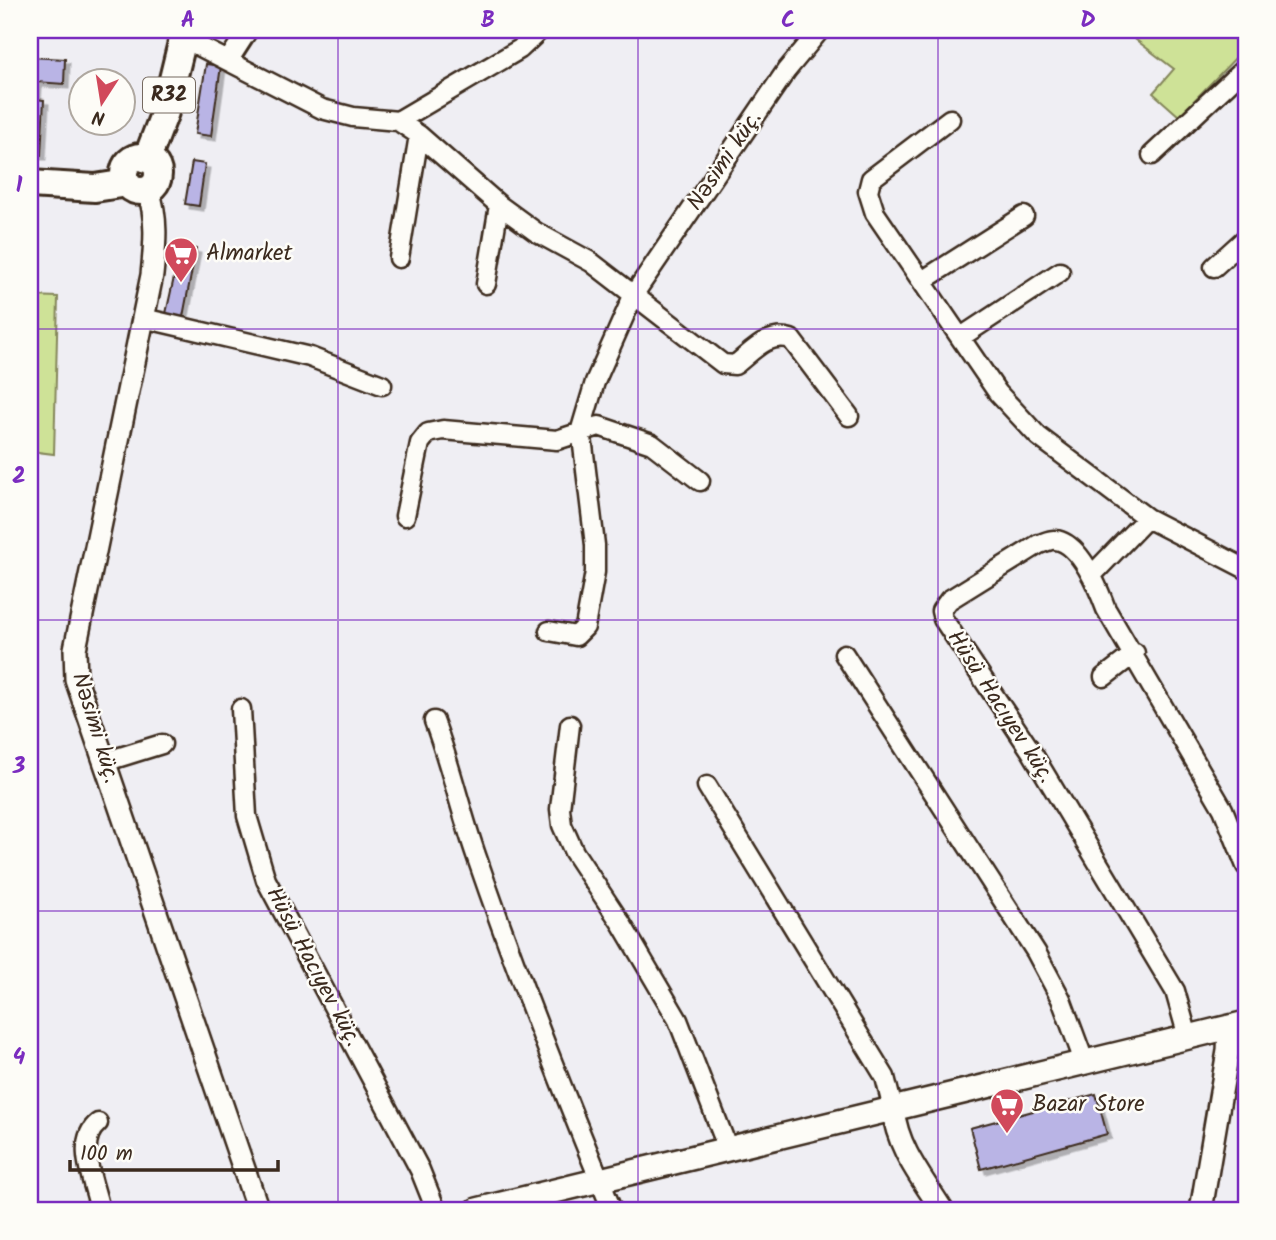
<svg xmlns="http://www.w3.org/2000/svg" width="1276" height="1240" viewBox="0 0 1276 1240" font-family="Kalam,sans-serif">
	<defs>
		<filter id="shadow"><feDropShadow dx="4.5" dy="4.5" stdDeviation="0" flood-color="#0004"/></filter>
	</defs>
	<rect width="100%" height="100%" fill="#efeef3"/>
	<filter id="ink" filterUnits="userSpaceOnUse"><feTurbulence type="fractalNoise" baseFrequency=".0143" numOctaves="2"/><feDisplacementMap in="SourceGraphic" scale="14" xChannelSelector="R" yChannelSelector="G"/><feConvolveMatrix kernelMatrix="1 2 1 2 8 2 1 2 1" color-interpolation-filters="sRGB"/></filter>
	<g filter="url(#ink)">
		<path fill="#cee297" stroke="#84865a" stroke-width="2" d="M1123,30H1246V47L1179,116L1153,93L1174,69Z
			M30,296L58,297L54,454L30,451Z"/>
		<path fill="#b9b4e5" stroke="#3b2a1e" stroke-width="2" filter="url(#shadow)" d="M30,57L65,59L64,84L37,82L36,99L44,100L41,155H30Z
			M206,64L221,66L211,136L195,134Z
			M192,162L205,164L199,206L185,204Z
			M181,246L196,249L182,322L165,318Z
			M1096,1094L1107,1134L981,1169L970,1128Z"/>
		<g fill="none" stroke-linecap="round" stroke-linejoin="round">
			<g stroke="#3b2a1e" stroke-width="23">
				<path id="minor" d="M183,38L322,109L353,117L398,121L419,135L499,205L536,232L591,262L723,364L735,365C753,351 768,332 791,339L849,416
					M228,61L248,30
					M950,119L871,179L868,191L875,213L998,393L1038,436L1147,518L1246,569
					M398,121L520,49L540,30
					M1152,155L1246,67
					M399,258L419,135
					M1214,267L1246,238
					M922,281L1024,216
					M486,284L499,205
					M143,318L310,357L382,385
					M961,337L1060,272
					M405,516L420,443L428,433L443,430L557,440L599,426L652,444L700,481
					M1093,574L1147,518
					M549,631L576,636L585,627L595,572V545L581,429L595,382L634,294L786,71L820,30
					M844,654L1036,952L1061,999L1084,1061
					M1104,677L1135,653
					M241,709L247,816L266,880L420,1170L436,1210
					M434,721C451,766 461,813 477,858C518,977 564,1094 612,1210
					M570,725L560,809L562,825L574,852L621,923L678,1020L728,1149
					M104,762L162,744
					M707,786L885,1077L893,1109
					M1188,1037L1175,991L1031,751L943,619L941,611L949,600L1039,544C1044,543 1050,539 1055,540C1080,542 1099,590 1106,609L1223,809L1246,866
					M98,1123C74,1142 95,1184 100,1210"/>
			</g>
			<g stroke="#3b2a1e" stroke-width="26">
				<path id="tertiary" d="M148,190C158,219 155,245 152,275L75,649L76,679L258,1210
					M893,1109C897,1148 922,1178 942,1210
					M1201,1210L1228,1051L1229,1028"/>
			</g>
			<g stroke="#3b2a1e" stroke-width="28">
				<path id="secondary" d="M477,1210L1246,1023"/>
			</g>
			<g stroke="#3b2a1e" stroke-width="32">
				<path id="primary" d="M124 174a17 17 0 1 1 34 0a17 17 0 1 1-34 0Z
					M147,159L165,112L185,30
					M30,184L95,188L127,183"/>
			</g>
			<use href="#minor" stroke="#fdfcf7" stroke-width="18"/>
			<use href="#tertiary" stroke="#fdfcf7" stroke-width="21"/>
			<use href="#secondary" stroke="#fdfcf7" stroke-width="23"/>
			<use href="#primary" stroke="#fdfcf7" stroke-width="26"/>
		</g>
	</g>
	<path fill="none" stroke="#7b2cbf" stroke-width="2" stroke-opacity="0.55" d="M338,30V1210M638,30V1210M938,30V1210M30,329H1246M30,620H1246M30,911H1246"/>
	<defs>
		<g id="supermarket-pin" transform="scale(1.75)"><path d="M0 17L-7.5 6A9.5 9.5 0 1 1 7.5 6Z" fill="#d1495b" stroke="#fdfcf7"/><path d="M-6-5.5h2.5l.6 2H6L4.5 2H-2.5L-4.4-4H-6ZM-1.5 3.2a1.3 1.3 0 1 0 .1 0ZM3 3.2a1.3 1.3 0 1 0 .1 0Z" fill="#fff"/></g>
	</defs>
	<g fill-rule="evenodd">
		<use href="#supermarket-pin" x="181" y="254"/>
		<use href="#supermarket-pin" x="1007" y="1105"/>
	</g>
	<g text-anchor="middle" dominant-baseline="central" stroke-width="5" stroke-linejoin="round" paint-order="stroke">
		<rect fill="#fdfcf7" stroke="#75695f" stroke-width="2" x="143" y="77.5" width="52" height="35" rx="5"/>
		<g font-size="21" font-weight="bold" fill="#3b2a1e">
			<text x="169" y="95">R32</text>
		</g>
		<g font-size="23" fill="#3b2a1e" stroke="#fdfcf7">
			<text transform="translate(725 161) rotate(-56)">Nəsimi küç.</text>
			<text transform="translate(1000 707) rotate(57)">Hüsü Hacıyev küç.</text>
			<text transform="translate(95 728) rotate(73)">Nəsimi küç.</text>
			<text transform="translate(313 967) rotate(62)">Hüsü Hacıyev küç.</text>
		</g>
		<g font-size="23" fill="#3b2a1e" stroke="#fdfcf7" text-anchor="start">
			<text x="206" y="254">Almarket</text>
			<text x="1032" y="1105">Bazar Store</text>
		</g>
	</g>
	<rect width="1276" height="1240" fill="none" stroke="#fdfcf7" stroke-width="77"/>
	<g transform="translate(102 102) rotate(192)"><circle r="33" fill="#fdfcf7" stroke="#afa8a0" stroke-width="2"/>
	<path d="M0-5L12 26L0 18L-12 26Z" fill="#d1495b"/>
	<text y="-10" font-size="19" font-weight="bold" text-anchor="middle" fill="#3b2a1e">N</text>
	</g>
	<path d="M70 1160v10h208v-10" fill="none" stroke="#3b2a1e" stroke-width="3.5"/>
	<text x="80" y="1160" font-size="21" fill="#3b2a1e" stroke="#fdfcf7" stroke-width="5" paint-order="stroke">100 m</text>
	<rect x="38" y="38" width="1200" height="1164" fill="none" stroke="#7b2cbf" stroke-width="2.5"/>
	<g font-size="23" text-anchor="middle" font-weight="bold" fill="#7b2cbf">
		<text x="188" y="27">A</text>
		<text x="488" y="27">B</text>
		<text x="788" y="27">C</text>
		<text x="1088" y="27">D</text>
		<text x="19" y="192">1</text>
		<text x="19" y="483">2</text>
		<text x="19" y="773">3</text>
		<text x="19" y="1064">4</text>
	</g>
</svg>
